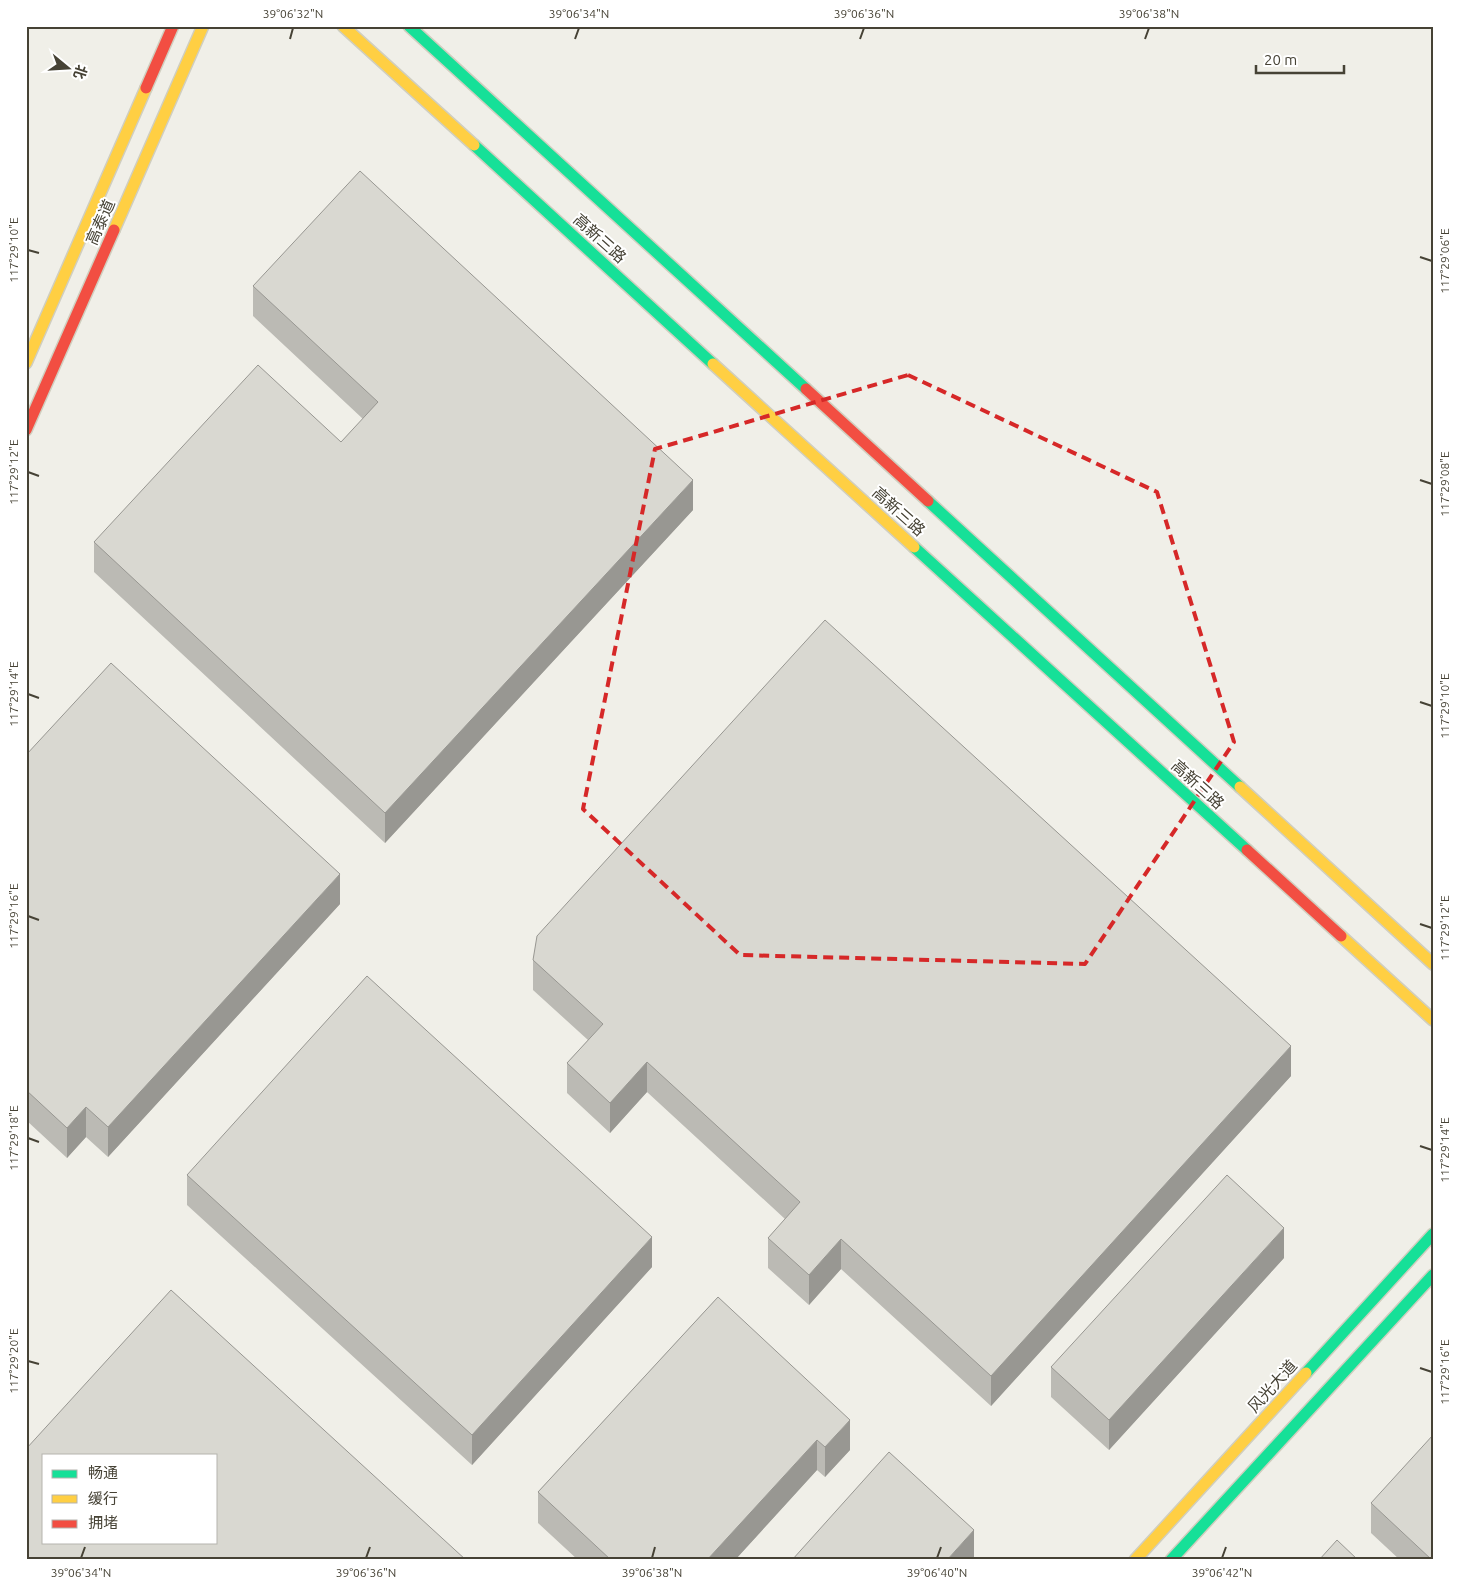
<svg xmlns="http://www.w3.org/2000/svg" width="1459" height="1586" viewBox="0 0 1459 1586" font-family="Ubuntu,'Noto Sans SC',sans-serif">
	<rect width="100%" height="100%" fill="#f0efe8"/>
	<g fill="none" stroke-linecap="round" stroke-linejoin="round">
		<g stroke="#d0cebf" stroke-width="14">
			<path id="fast" d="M409,26L806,389
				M474,145L713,364
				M928,501L1240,787
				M914,547L1247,850
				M1306,1373L1433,1234
				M1171,1560L1433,1275"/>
		</g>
		<g stroke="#d0cebf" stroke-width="14">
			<path id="slow" d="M343,26L474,145
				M114,230L203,26
				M26,363L146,88
				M713,364L914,547
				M1240,787L1433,964
				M1341,936L1433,1020
				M1135,1560L1306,1373"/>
		</g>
		<g stroke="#d0cebf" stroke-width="14">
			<path id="jam" d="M146,88L173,26
				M806,389L928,501
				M26,430L114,230
				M1247,850L1341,936"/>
		</g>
		<use href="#fast" stroke="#16e098" stroke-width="11"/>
		<use href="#slow" stroke="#ffcf43" stroke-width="11"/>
		<use href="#jam" stroke="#f24e42" stroke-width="11"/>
	</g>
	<path fill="#bbbab4" d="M253,286L693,510L385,843L94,572V542L341,442L363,419L253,316Z
		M26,755L340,904L108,1157L86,1137L67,1158L26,1120Z
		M533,960L1291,1076L991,1406L841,1269L809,1305L768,1268V1238L785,1219L647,1092L610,1133L567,1093V1063L588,1040L533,990Z
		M187,1175L652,1267L472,1465L187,1205Z
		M1284,1258L1109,1450L1051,1397V1367Z
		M718,1297L850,1450L825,1477L817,1470L735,1560H578L538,1523V1492Z
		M1371,1503L1433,1560H1400L1371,1533Z"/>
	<path fill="#989792" d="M693,480V510L385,843V813Z
		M340,874V904L108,1157V1127Z
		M1291,1046V1076L991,1406V1376Z
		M647,1062V1092L610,1133V1103Z
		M86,1107V1137L67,1158V1128Z
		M1284,1228V1258L1109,1450V1420Z
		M652,1237V1267L472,1465V1435Z
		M841,1239V1269L809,1305V1275Z
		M850,1420V1450L825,1477V1447Z
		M817,1440V1470L735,1560H707Z
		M974,1530V1560H947Z"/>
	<path fill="#d9d8d1" stroke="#989792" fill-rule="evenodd" d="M360,171L693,480L385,813L94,542L258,365L341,442L378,402L253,286Z
		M825,620L1291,1046L991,1376L841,1239L809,1275L768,1238L800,1202L647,1062L610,1103L567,1063L603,1024L533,960L537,936Z
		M111,663L340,874L108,1127L86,1107L67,1128L26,1090V755Z
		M367,976L652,1237L472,1435L187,1175Z
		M1227,1175L1284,1228L1109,1420L1051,1367Z
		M171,1290L466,1560H26V1449ZM44,1455H216V1542H44Z
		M718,1297L850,1420L825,1447L817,1440L707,1560H611L538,1492Z
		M1433,1435V1560H1432L1371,1503Z
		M889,1452L974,1530L947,1560H792Z
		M1337,1540L1358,1560H1319Z"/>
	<path fill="none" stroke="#d62828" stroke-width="4" stroke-dasharray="10 6" stroke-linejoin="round" d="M908,375L1157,492L1234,742L1085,964L740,955L583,809L655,449Z"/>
	<path fill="none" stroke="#464235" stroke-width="2" d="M290,39L293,28M575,39L579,28M860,39L864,28M1145,39L1149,28M28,250L39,253M1420,257L1432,261M28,472L39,476M1420,480L1432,484M28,694L39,698M1420,702L1432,706M28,916L39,920M1420,924L1432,928M28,1138L39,1142M1420,1146L1432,1150M28,1361L39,1364M1420,1368L1432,1372M81,1558L85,1547M366,1558L370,1547M652,1558L655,1547M937,1558L941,1547M1222,1558L1226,1547"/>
	<g text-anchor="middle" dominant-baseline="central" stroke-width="4" stroke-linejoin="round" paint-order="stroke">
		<g font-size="16" fill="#464235" stroke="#fff">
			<text transform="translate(100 222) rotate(-66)">高泰道</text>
			<text transform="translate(600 238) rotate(42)">高新三路</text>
			<text transform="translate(899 511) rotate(42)">高新三路</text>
			<text transform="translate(1198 784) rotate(42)">高新三路</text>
			<text transform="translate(1272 1386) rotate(-48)">风光大道</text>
		</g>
	</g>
	<rect width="1459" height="1586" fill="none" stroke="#ffffff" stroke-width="55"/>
	<rect x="42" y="1454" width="175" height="90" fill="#ffffff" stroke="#b5b3ae"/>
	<rect x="52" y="1470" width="25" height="8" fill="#16e098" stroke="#b5b3ae"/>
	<text x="88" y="1478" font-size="15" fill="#464235">畅通</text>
	<rect x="52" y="1495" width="25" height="8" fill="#ffcf43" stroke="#b5b3ae"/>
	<text x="88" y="1504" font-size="15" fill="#464235">缓行</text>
	<rect x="52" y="1520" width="25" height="8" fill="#f24e42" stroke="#b5b3ae"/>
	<text x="88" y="1528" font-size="15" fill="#464235">拥堵</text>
	<g transform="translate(68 68) rotate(108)" stroke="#ffffff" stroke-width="4" paint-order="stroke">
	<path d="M0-4L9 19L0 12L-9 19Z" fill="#464235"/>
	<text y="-8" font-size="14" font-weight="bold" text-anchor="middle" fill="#464235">北</text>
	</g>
	<path d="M1256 65v8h88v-8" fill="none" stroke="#464235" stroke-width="2.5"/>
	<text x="1264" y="65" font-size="15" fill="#464235" stroke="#ffffff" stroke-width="4" paint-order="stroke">20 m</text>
	<rect x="28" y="28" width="1404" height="1530" fill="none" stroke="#464235" stroke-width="2"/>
	<g font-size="12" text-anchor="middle" fill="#464235">
		<text x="293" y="18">39°06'32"N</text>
		<text x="579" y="18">39°06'34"N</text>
		<text x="864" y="18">39°06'36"N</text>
		<text x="1149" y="18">39°06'38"N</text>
		<text transform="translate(14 250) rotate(-90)" y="4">117°29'10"E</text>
		<text transform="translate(1445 261) rotate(-90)" y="4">117°29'06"E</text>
		<text transform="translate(14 472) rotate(-90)" y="4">117°29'12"E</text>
		<text transform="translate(1445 484) rotate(-90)" y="4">117°29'08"E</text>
		<text transform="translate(14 694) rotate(-90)" y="4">117°29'14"E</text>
		<text transform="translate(1445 706) rotate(-90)" y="4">117°29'10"E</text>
		<text transform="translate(14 916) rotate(-90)" y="4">117°29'16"E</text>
		<text transform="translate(1445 928) rotate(-90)" y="4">117°29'12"E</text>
		<text transform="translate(14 1138) rotate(-90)" y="4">117°29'18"E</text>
		<text transform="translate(1445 1150) rotate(-90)" y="4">117°29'14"E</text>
		<text transform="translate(14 1361) rotate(-90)" y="4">117°29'20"E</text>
		<text transform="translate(1445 1372) rotate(-90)" y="4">117°29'16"E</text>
		<text x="81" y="1577">39°06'34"N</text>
		<text x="366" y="1577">39°06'36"N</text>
		<text x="652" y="1577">39°06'38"N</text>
		<text x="937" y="1577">39°06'40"N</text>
		<text x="1222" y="1577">39°06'42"N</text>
	</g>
</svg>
